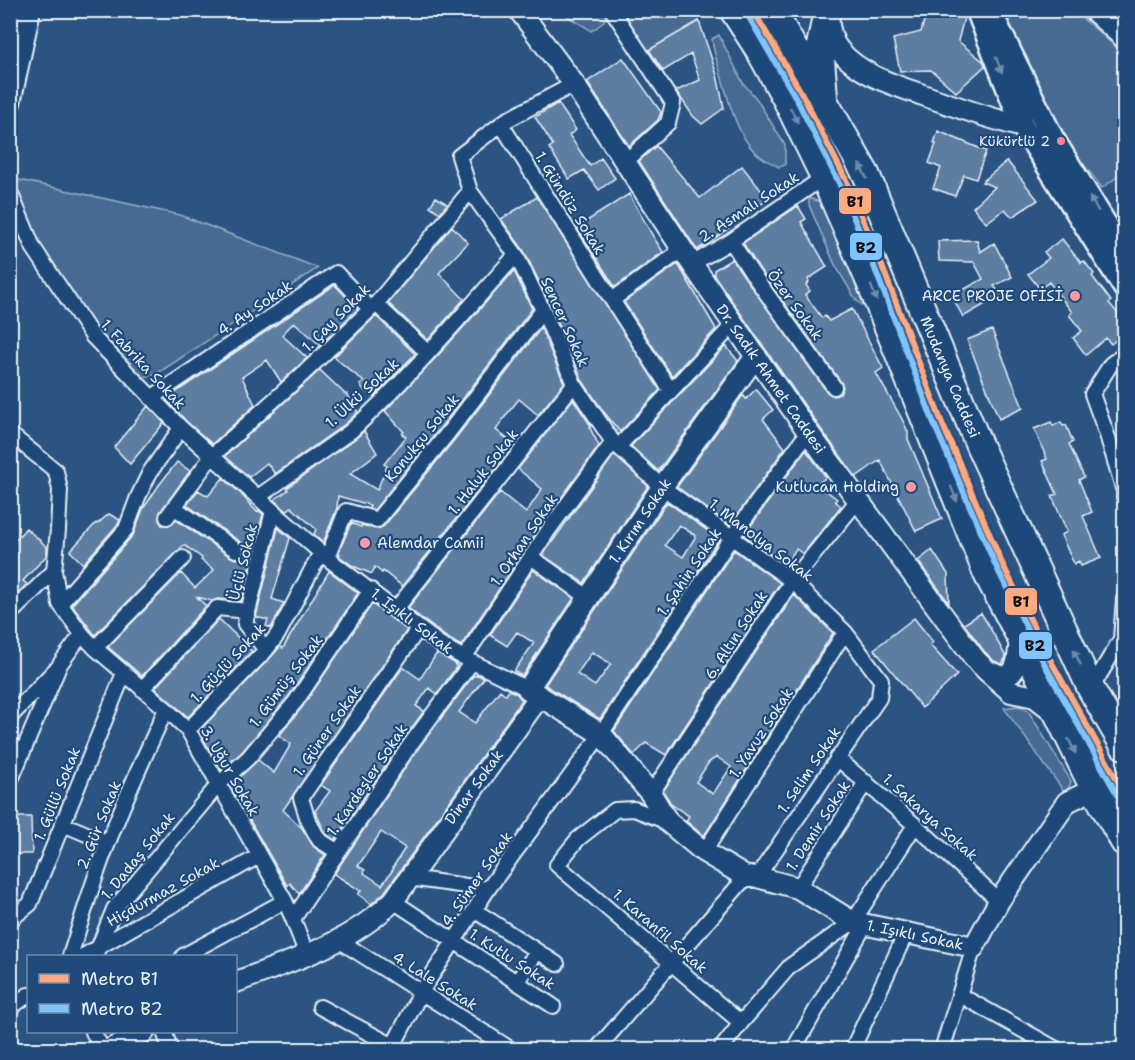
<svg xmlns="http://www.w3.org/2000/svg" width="1135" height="1060" viewBox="0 0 1135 1060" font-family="'Shantell Sans',sans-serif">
	<rect width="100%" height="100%" fill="#2b5482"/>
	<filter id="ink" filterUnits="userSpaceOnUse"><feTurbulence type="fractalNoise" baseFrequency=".0167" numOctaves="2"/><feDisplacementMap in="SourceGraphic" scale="12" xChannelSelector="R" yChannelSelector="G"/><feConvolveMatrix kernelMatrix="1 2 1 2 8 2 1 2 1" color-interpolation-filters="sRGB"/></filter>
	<g filter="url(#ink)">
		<path fill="#476b93" stroke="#98aec6" stroke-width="1.5" d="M705,10V11L699,18V21L647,51L617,11Z
			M563,11H603L607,16C604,23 598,27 591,31C582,23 570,21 563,11Z
			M1004,11H1074L1124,54V172L1102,188L1068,144L1027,78L1009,20Z
			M719,35L743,83L756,98L785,145V165L779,167C767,161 756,155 749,145C734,125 728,98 721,75C718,63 713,52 712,39Z
			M10,178L180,215L318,268L155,375L142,377L131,372L92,329L36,242L11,184Z
			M809,198L820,202L867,309L856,300L835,265L809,205Z
			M1018,706L1024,708L1029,712L1071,781L1070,785L1065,793L1004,708Z"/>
		<path fill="#5d7da1" stroke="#e8f1f8" stroke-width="1.5" fill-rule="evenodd" d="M927,10H954L965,14L958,41L984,62L985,66L956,92L931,70L900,71L893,39L921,32Z
			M699,21L717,75L724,108L702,124L693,116L676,91L700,80L691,54L663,71L649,50Z
			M623,58L661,112L658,120L629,146L587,82Z
			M558,103L576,130L569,135L590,166L601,158L615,178L599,190L584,170L569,179L549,148L553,145L535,117Z
			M938,131L986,151L976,179L964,175L955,196L933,188L941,168L929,163L936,144L934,143Z
			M656,146L700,198L742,166L768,199L717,237L697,250L639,161Z
			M1007,161L1038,200L1012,217L1005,209L986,223L973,207L995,187L982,182Z
			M629,194L654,238L663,252L615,287L578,229L583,226L582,224Z
			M436,197L447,204L440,213L430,206Z
			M537,197L660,390L620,432L603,411L582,380L551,306L524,251L501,219Z
			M798,206L806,219L801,222L827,267L808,279L809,282L806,285L810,291L805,295L822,318L825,316L829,321L852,309L883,368L876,373L902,419L908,432V439L942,519L916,531L880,460L856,477L818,425L714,275V270L732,259L827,392L834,396L840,394L843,387L841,382L758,267L743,243Z
			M452,226L468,243L439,273L464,299L428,340L388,303Z
			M1062,239L1081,263L1084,261L1094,274L1092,276L1111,301L1109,303L1125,322V333L1111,344L1106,338L1086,355L1073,338L1082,331L1069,315L1072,312L1049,282L1040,289L1028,274L1049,258L1044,252Z
			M977,240L980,252L994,243L1012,277L994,286L1001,295L963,317L952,296L983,279L974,262L939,261L938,241Z
			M678,264L716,329L672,376L624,302Z
			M514,271L532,309L441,427L374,510L369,508L370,505L338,496L337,508L323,543L314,534L316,529L291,507L287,511L274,500L288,490L287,488L356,438L364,431L377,453L350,474L377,490L387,466L384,464L406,437L402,434L404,432L385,411L442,351Z
			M335,285L358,309L320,345L294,322L282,335L307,358L281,382L267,360L242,377L255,405L212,444L187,422L166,399Z
			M376,316L415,354L374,396L365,391L360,385L364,382L334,357Z
			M541,328L564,383L538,415L519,399L507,414L496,430L515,445L402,586L383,571L382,573L375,567L372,574L353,566L339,556L340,554H338L351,523L361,527L362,525L375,529L380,528L384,526L455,439Z
			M992,330L1023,408L999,419L967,340Z
			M726,346L738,361L658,471L631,446Z
			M320,370L346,395L347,394L358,412L345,424L275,474L267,463L249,477L225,456Z
			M756,389L773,410L763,419L785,448L730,525L677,487L743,395L746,399Z
			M573,399L591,426L590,428L599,446L543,523L461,646L446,637L408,608L500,492L526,513L542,489L518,469Z
			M148,406L164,423L130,464L114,447Z
			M1051,422L1053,426L1061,422L1063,426L1066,425L1073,442L1069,444L1084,477L1079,480L1092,512L1083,516L1101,558L1081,566L1079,561L1074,564L1061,535L1067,532L1052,496L1057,494L1042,461L1047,459L1034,429Z
			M806,450L826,477L818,484L837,499L835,501L841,506L803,554L796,549L785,565L744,535Z
			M614,455L648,486L584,583L543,555Z
			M177,462L190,471L160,512L159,520L162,525H170L176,520L231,557L236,559L240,558L245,551L244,547L242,543L187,505L198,490L208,496L223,478L240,493L257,512L259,511L263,514L241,601L218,599L212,601L197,597L206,606L142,676L108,647L181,573L195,588L214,570L201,560L202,558L184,545L95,635L72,605L133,535L143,509L159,485Z
			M667,502L719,539L600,719L545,685ZM679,525L696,536L683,557L665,545ZM592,652L611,664L595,686L577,674Z
			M109,514L120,520L118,524L83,564L70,551L96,523L97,524Z
			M26,528L47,547V555L23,581L27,584L10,601V546Z
			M278,528L290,538L272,599L284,603L271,628L266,626L268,620L256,617Z
			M734,550L780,583L666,755L646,743L634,755L614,731Z
			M932,550L948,574L949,603L918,561Z
			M533,570L574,598L522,676L514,671L534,643L517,632L507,646L490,635Z
			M329,571L358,593L289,696L242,752L221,770L199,731L272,656L280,647L283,648Z
			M794,595L833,633L704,836L686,821L689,816L672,805L663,791ZM717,757L731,767L713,794L696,782L709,762Z
			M372,604L407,630L283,810L302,828L314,847L325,855L299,894L290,883L287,886L285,882L230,786L258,760L274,773L291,744L279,736L303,706Z
			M981,613L989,626L1006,657L1002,664L994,661L984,651L964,624Z
			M914,618L933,642L930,645L957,675L922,708L874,649Z
			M219,619L252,651L188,717L155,688Z
			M437,653L456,664L455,665L457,666L437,694L429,688L416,706L424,711L403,740L335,840L326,834L315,811L330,791L321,785L403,667L420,679Z
			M478,675L484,678L459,712L475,723L500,690L506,695L509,690L517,694L522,700L384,893L371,904L358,894L361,891L334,874L417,750L473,676ZM381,832L405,848L393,867L394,868L382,885L364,873L365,870L358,866Z
			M10,817H31L32,854H10Z"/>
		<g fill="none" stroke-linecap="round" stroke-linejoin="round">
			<g stroke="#e8f1f8" stroke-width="18">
				<path id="street" d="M612,10L673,103L668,123L625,162
					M574,84L505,121L459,156L470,191L516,255L543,310L574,384L613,442L662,487L792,581L845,632L881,680L879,698L757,877
					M501,124L612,300L671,391
					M10,192L33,247L93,337L181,428L273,511L327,558L441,645L464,658L528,689
					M731,241L751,272L834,387
					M692,264L731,241L824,177
					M612,300L683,249
					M376,304L427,352
					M1124,355L1111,364L1092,394L1107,435L1124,491V498
					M151,398L336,273L370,309
					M10,434L56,471L60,490L58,530L54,571L60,604L82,634L95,648L166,709L188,730L285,901L293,919L307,955
					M618,447L734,324
					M258,497L351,431C410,377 462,315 516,255
					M175,508L236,550
					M167,517L212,456L304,373L376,304L470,191
					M531,557L589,598
					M327,558L346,511L377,520L448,433L543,310
					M60,604L126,529L138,497L150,472L181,428
					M396,609L574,384
					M10,614L54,571
					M95,648L183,558
					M266,650L245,624L273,511
					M464,658L550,528L613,442
					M142,689L217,608L248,611
					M1091,689L1121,639L1124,599
					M10,717L55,670
					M188,730L266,650L278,634L321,552
					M837,758L915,825L999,901
					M10,782L60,664L82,634
					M651,794L792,581L858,500
					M668,822L634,809L615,810L578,839L557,865L741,1023
					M63,824L108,843
					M338,852L319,840L308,820L301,798L419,628
					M704,852L845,632
					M409,878L488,889
					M798,888L866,782
					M393,901L553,1006
					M474,910L557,964
					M293,919L410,745L472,662
					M10,920L30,904L124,673
					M340,941L512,1050
					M70,956C82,919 93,880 108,843C125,798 146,753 166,709
					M83,956L259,856
					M95,956L114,909L219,784L248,758L296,701L371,590
					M183,956L285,901
					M517,982L537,951
					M960,995L1058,1050
					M320,1007L399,1049
					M10,1008L28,995
					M93,1032L103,1050
					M164,1032L171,1050
					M10,1046L13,1050
					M391,1050L421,992L488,889L601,734L731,538L808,432
					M596,1050L746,877
					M720,1050L741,1023L790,966L853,922L915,825
					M793,1050L865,925
					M852,1050L906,933
					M942,1050L974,947"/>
			</g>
			<g stroke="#e8f1f8" stroke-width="24">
				<path id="secondary" d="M519,10L574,84L692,264L808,432L975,659L987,671L1011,692L1035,697L1054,712
					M1093,10L1124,38
					M828,16C829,28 831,41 839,50C860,75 894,85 923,95C956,107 989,118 1023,127
					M10,103L30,10
					M756,356L662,487L528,689L601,734L651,794L668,822L704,852L746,877H757L798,888L853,922L974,947L999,901L1067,802L1094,789
					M987,671C992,673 1000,677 1006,676C1019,673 1019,648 1020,637
					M236,982C292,961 349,944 393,901L539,697
					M109,1050L144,1032"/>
			</g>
			<g stroke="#e8f1f8" stroke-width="26">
				<path id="primary" d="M977,10L1023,127L1124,287
					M994,19L1052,137L1124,254"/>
			</g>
			<g stroke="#e8f1f8" stroke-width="30">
				<path id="highway" d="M733,10L759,50L786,99L824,177L869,280L987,574L1020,637L1094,789L1124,842
					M772,10L866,174L979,445L1091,689L1124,746
					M824,97L820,46L827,11"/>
			</g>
			<use href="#street" stroke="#1f4a7a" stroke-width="14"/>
			<use href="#secondary" stroke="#1f4a7a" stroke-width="20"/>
			<use href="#primary" stroke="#1f4a7a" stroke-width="21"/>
			<use href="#highway" stroke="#1f4a7a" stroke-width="26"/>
			<g stroke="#1f4a7a" stroke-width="10">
				<path id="metro-1" d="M753,10L802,94L847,182L879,258L942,423L1001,561L1051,661L1124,792"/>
			</g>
			<g stroke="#1f4a7a" stroke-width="10">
				<path id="metro-2" d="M747,14L796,98L840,185L872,261L935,426L995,564L1045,665L1118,796"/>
			</g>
			<use href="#metro-1" stroke="#ffa980" stroke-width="6"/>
			<use href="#metro-2" stroke="#80c4ff" stroke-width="6"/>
		</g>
		<defs><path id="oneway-solid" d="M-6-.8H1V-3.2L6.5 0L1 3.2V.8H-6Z" transform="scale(1.5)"/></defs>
		<g fill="#6f8dac">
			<use href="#oneway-solid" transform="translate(999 65) rotate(68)"/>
			<use href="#oneway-solid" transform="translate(794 115) rotate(64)"/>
			<use href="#oneway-solid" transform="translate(863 171) rotate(-118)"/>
			<use href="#oneway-solid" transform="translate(1094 204) rotate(-122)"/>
			<use href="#oneway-solid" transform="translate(874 293) rotate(68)"/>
			<use href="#oneway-solid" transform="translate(954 494) rotate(68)"/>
			<use href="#oneway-solid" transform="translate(1077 657) rotate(-115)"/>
			<use href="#oneway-solid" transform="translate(1072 746) rotate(64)"/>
		</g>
	</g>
	<circle fill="#ff8098" stroke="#1f4a7a" stroke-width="2" cx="1061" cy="141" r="5"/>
	<g fill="#ff9aa2" stroke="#1f4a7a" stroke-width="2">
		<circle cx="1075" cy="296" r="6"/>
		<circle cx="911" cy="487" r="6"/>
		<circle cx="365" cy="543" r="6"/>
	</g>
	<g text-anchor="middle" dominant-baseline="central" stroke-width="4.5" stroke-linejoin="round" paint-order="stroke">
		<g font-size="14" fill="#e8f1f8" stroke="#1f4a7a" text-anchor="end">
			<text x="1050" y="141">Kükürtlü 2</text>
		</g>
		<g font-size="15" fill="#e8f1f8" stroke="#1f4a7a">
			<text transform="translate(570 203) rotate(58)">1. Gündüz Sokak</text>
			<text transform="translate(749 207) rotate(-33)">2. Asmalı Sokak</text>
			<text transform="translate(795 305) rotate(54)">Özer Sokak</text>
			<text transform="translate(255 308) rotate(-34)">4. Ay Sokak</text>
			<text transform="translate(336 318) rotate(-45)">1. Çay Sokak</text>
			<text transform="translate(565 322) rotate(66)">Sencer Sokak</text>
			<text transform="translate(143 364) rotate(47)">1. Fabrika Sokak</text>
			<text transform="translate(950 377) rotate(67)">Mudanya Caddesi</text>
			<text transform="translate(771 379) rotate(55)">Dr. Sadık Ahmet Caddesi</text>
			<text transform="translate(362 393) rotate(-43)">1. Ülkü Sokak</text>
			<text transform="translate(422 438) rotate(-51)">Konukçu Sokak</text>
			<text transform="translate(483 472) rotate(-52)">1. Haluk Sokak</text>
			<text transform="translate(640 521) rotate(-56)">1. Kırım Sokak</text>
			<text transform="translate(524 540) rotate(-56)">1. Orhan Sokak</text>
			<text transform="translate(761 540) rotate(37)">1. Manolya Sokak</text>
			<text transform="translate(243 562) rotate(-76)">Üçlü Sokak</text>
			<text transform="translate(689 572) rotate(-56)">1. Şahin Sokak</text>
			<text transform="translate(412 621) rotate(37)">1. Işıklı Sokak</text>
			<text transform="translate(736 635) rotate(-57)">6. Altın Sokak</text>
			<text transform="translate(228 663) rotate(-47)">1. Güçlü Sokak</text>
			<text transform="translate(286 681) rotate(-53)">1. Gümüş Sokak</text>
			<text transform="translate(327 731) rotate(-55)">1. Güner Sokak</text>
			<text transform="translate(761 733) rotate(-57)">1. Yavuz Sokak</text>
			<text transform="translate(809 770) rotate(-56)">1. Selim Sokak</text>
			<text transform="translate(230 771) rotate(60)">3. Uğur Sokak</text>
			<text transform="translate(367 780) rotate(-56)">1. Kardeşler Sokak</text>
			<text transform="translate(474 787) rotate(-54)">Dinar Sokak</text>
			<text transform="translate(57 794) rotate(-68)">1. Güllü Sokak</text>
			<text transform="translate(930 817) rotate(42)">1. Sakarya Sokak</text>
			<text transform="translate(99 825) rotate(-68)">2. Gür Sokak</text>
			<text transform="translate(818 826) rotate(-57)">1. Demir Sokak</text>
			<text transform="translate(138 856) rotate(-51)">1. Dadaş Sokak</text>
			<text transform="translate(477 879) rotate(-55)">4. Sümer Sokak</text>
			<text transform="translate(163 892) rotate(-29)">Hiçdurmaz Sokak</text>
			<text transform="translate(660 931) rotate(41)">1. Karanfil Sokak</text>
			<text transform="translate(915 935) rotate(12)">1. Işıklı Sokak</text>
			<text transform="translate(512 959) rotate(33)">1. Kutlu Sokak</text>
			<text transform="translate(435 981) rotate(32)">4. Lale Sokak</text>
		</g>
		<g font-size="15" fill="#e8f1f8" stroke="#1f4a7a" text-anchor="end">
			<text x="1063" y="296">ARCE PROJE OFİSİ</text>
			<text x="899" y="487">Kutlucan Holding</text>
			<text x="377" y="543" text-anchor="start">Alemdar Camii</text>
		</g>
	</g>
	<g stroke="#1f4a7a" stroke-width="2">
		<rect x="838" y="187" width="34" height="28" rx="6" fill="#ffa980"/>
		<rect x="849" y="232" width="34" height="29" rx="6" fill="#80c4ff"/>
		<rect x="1004" y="587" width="34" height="29" rx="6" fill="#ffa980"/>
		<rect x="1018" y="631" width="35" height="29" rx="6" fill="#80c4ff"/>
	</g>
	<g font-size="16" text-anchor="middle" font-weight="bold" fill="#111">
		<text x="855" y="207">B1</text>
		<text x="866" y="253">B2</text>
		<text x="1021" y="607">B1</text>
		<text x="1035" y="651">B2</text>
	</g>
	<rect width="1135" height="1060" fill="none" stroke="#1f4a7a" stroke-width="36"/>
	<rect x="18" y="18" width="1099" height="1024" fill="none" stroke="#e8f1f8" stroke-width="2" filter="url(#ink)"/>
	<rect x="27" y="955" width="210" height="78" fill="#1f4a7a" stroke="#6f8dac" stroke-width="1.5"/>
	<rect x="39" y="974" width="30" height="9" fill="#ffa980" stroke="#6f8dac" stroke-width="1.5"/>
	<text x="81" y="985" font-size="18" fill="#e8f1f8">Metro B1</text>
	<rect x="39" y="1004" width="30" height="9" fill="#80c4ff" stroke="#6f8dac" stroke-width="1.5"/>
	<text x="81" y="1015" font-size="18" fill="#e8f1f8">Metro B2</text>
</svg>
